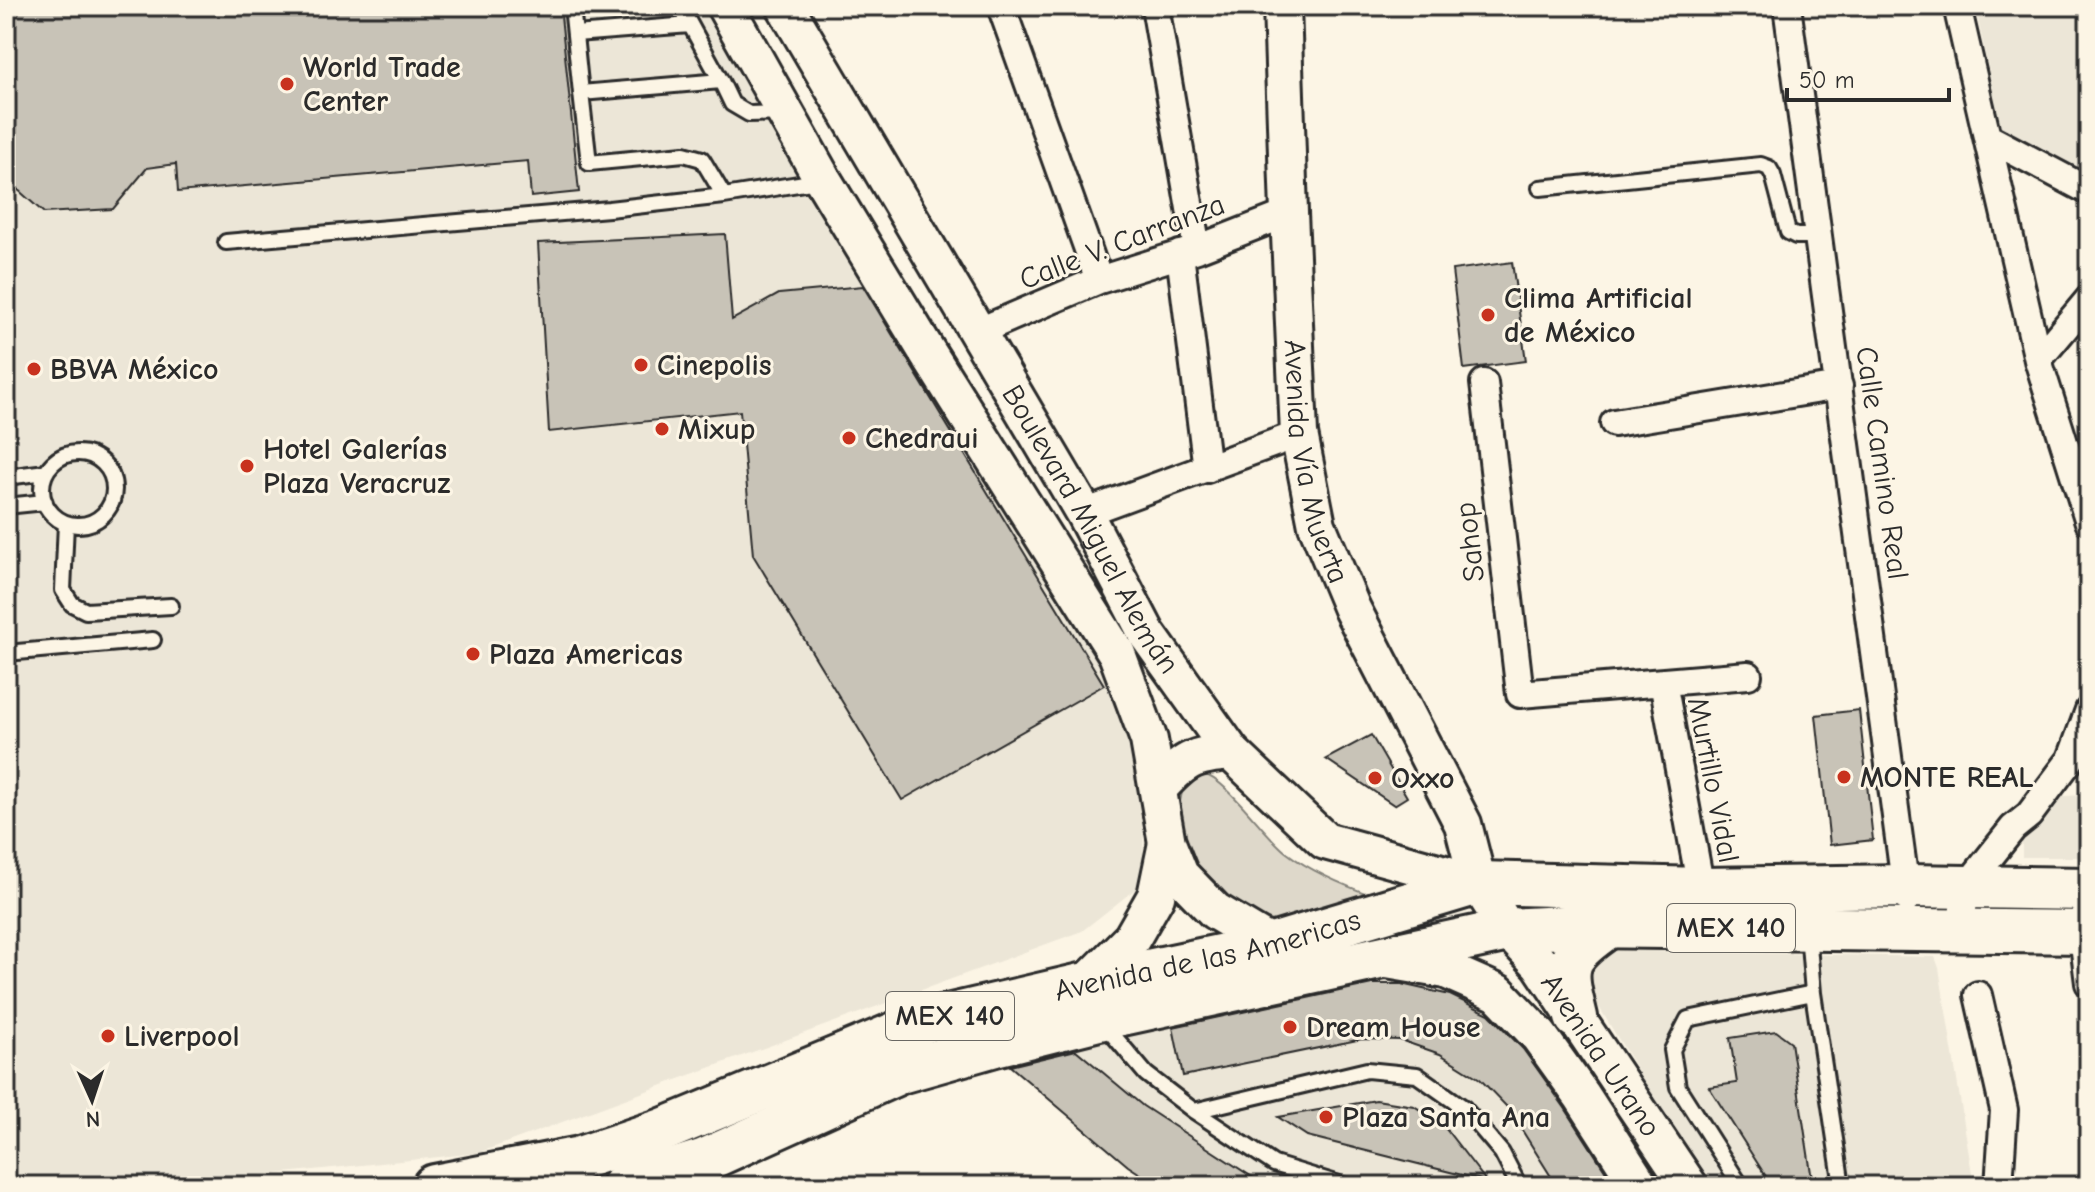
<svg xmlns="http://www.w3.org/2000/svg" width="2095" height="1192" viewBox="0 0 2095 1192" font-family="'Comic Neue',sans-serif">
	<rect width="100%" height="100%" fill="#fcf5e5"/>
	<filter id="ink" filterUnits="userSpaceOnUse"><feTurbulence type="fractalNoise" baseFrequency=".0125" numOctaves="2"/><feDisplacementMap in="SourceGraphic" scale="16" xChannelSelector="R" yChannelSelector="G"/><feConvolveMatrix kernelMatrix="1 2 1 2 8 2 1 2 1" color-interpolation-filters="sRGB"/></filter>
	<g filter="url(#ink)">
		<path fill="#ece6d7" d="M6,6H712L1109,667L1144,800L1143,883L1082,931L478,1153L159,1186H6Z
			M1975,6H2089V178L2002,132Z
			M2089,795V857H2022V840L2063,796Z
			M1603,950L1935,957L1939,968L1974,1186H1708L1585,984L1589,963Z
			M1401,984L1456,996L1505,1023L1553,1068L1625,1186H1159L1128,1166L1003,1061L1342,985Z"/>
		<path fill="#ded8ca" stroke="#84827a" stroke-width="2" d="M1201,773C1229,780 1262,834 1287,853C1313,873 1345,886 1376,897L1278,923L1245,911L1222,896L1200,871L1190,855L1178,811L1182,792L1187,783Z"/>
		<path fill="#c8c3b7" stroke="#2b2b2b" stroke-width="2" d="M6,6H560L579,192L531,197L528,161L178,192L176,164L147,168L113,209L44,213L6,179Z
			M725,234L732,320L779,294L863,286L1104,685L902,800L753,555L740,411L549,432L538,243Z
			M1512,262L1526,361L1464,369L1452,270Z
			M1859,710L1873,840L1830,845L1816,715Z
			M1371,735L1407,797L1394,805L1326,759Z
			M1372,984H1401L1450,995L1489,1014L1523,1049L1565,1108L1614,1184L1611,1186H1557L1508,1108L1480,1079L1440,1054L1400,1040L1362,1039L1183,1076L1173,1027Z
			M1776,1031L1791,1042L1813,1186H1772L1709,1087L1737,1083L1730,1038Z
			M1076,1050L1143,1106L1266,1186H1159L1128,1166L1010,1066Z
			M1376,1100L1414,1106L1442,1124L1486,1181L1307,1136L1278,1117Z"/>
		<g fill="none" stroke-linecap="round" stroke-linejoin="round">
			<g stroke="#2b2b2b" stroke-width="20">
				<path id="lane" d="M572,6L581,93L721,81L732,104L749,114L784,113
					M680,6L721,81
					M575,34L690,25
					M581,93L589,163L684,154L702,159L724,196
					M1540,188L1761,165L1769,168L1773,175L1788,232L1796,236H1818
					M226,242L609,209L724,196L823,180
					M42 489a36 36 0 1 1 72 0a36 36 0 1 1-72 0Z
					M6,477L46,472
					M6,506L45,502
					M66,523L63,590L72,604L86,611L171,606
					M6,653L153,640
					M1808,932L1813,993L1842,1186
					M1102,1022L1146,1074L1194,1111L1274,1164L1346,1186
					M1194,1111L1367,1070L1417,1075L1464,1108L1502,1153L1519,1186
					M1741,1186L1678,1087L1672,1050L1688,1019L1813,993"/>
			</g>
			<g stroke="#2b2b2b" stroke-width="32">
				<path id="street" d="M1001,6L1099,280
					M1155,6L1197,249
					M1787,6L1907,898
					M1957,6L2038,360L2089,522
					M1987,137L2089,191
					M1180,254L1207,469
					M977,332L1099,280L1197,249L1289,213
					M2038,360L2089,299
					M1484,383L1520,694L1748,675
					M1614,423L1839,386
					M1084,513L1299,434
					M1663,682L1701,889
					M2081,920L2089,983
					M1960,931L1966,887L2013,828L2029,815L2071,759L2089,710
					M1978,995L2004,1110L1999,1186"/>
			</g>
			<g stroke="#2b2b2b" stroke-width="42">
				<g id="secondary">
					<path d="M725,6L823,180L926,350L1117,654L1149,740L1167,843L1180,875L1215,911L1272,945L1289,947"/>
					<path id="s1" d="M785,6L1084,513L1147,634L1231,752L1325,841L1478,883L1508,930L1540,964L1689,1186"/>
					<path id="s2" d="M1282,6L1289,213L1299,434L1317,525L1352,609L1463,824L1478,883"/>
					<path d="M1158,789C1184,760 1192,755 1231,752"/>
					<path d="M1387,960L1446,970L1498,993L1539,1036L1582,1096L1640,1186"/>
					<path d="M1086,984L1132,938L1156,896L1167,843"/>
				</g>
			</g>
			<g stroke="#2b2b2b" stroke-width="48">
				<g id="primary">
					<path d="M1576,1017C1563,965 1563,958 1608,927"/>
					<path id="s3" d="M434,1186L580,1158L663,1130L926,1021L1086,984L1272,945L1478,883L1701,889L1907,886L2089,889"/>
					<path d="M623,1186L705,1160L900,1072L995,1045L1099,1019L1508,930L1583,926L2089,932"/>
				</g>
			</g>
			<use href="#lane" stroke="#fcf5e5" stroke-width="14"/>
			<use href="#street" stroke="#fcf5e5" stroke-width="26"/>
			<use href="#secondary" stroke="#fcf5e5" stroke-width="36"/>
			<use href="#primary" stroke="#fcf5e5" stroke-width="42"/>
		</g>
	</g>
	<g fill="#c8321e" stroke="#fcf5e5" stroke-width="3">
		<circle cx="287" cy="84" r="8"/>
		<circle cx="1488" cy="315" r="8"/>
		<circle cx="641" cy="365" r="8"/>
		<circle cx="34" cy="369" r="8"/>
		<circle cx="662" cy="429" r="8"/>
		<circle cx="849" cy="438" r="8"/>
		<circle cx="247" cy="466" r="8"/>
		<circle cx="473" cy="654" r="8"/>
		<circle cx="1844" cy="777" r="8"/>
		<circle cx="1375" cy="778" r="8"/>
		<circle cx="1290" cy="1027" r="8"/>
		<circle cx="108" cy="1036" r="8"/>
		<circle cx="1326" cy="1117" r="8"/>
	</g>
	<g text-anchor="middle" dominant-baseline="central" stroke-width="6" stroke-linejoin="round" paint-order="stroke">
		<g fill="#fcf5e5" stroke="#6a6863" stroke-width="2">
			<rect x="1667" y="904" width="128" height="48" rx="6"/>
			<rect x="886" y="992" width="128" height="48" rx="6"/>
		</g>
		<g font-size="28" font-weight="bold" fill="#2b2b2b">
			<text x="1731" y="928">MEX 140</text>
			<text x="950" y="1016">MEX 140</text>
		</g>
		<g font-size="30" font-weight="bold" fill="#2b2b2b" stroke="#fcf5e5" text-anchor="start">
			<text x="303" y="67">World Trade<tspan x="303" dy="34">Center</tspan></text>
			<text x="1504" y="298">Clima Artificial<tspan x="1504" dy="34">de México</tspan></text>
			<text x="657" y="365">Cinepolis</text>
			<text x="50" y="369">BBVA México</text>
			<text x="678" y="429">Mixup</text>
			<text x="865" y="438">Chedraui</text>
			<text x="263" y="449">Hotel Galerías<tspan x="263" dy="34">Plaza Veracruz</tspan></text>
			<text x="489" y="654">Plaza Americas</text>
			<text x="1860" y="777">MONTE REAL</text>
			<text x="1391" y="778">Oxxo</text>
			<text x="1306" y="1027">Dream House</text>
			<text x="124" y="1036">Liverpool</text>
			<text x="1342" y="1117">Plaza Santa Ana</text>
		</g>
		<g font-size="30" fill="#2b2b2b" stroke="#fcf5e5">
			<text transform="translate(1122 242) rotate(-21)">Calle V. Carranza</text>
			<text stroke="none"><textPath href="#s2" startOffset="458">Avenida Vía Muerta</textPath></text>
			<text transform="translate(1882 463) rotate(82)">Calle Camino Real</text>
			<text stroke="none"><textPath href="#s1" startOffset="606">Boulevard Miguel Alemán</textPath></text>
			<text transform="translate(1470 542) rotate(-97)">Sahop</text>
			<text transform="translate(1713 780) rotate(79)">Murtillo Vidal</text>
			<text stroke="none"><textPath href="#s3" startOffset="810">Avenida de las Americas</textPath></text>
			<text stroke="none"><textPath href="#s1" startOffset="1370">Avenida Urano</textPath></text>
		</g>
	</g>
	<rect width="2095" height="1192" fill="none" stroke="#fcf5e5" stroke-width="32"/>
	<rect x="16" y="16" width="2063" height="1160" fill="none" stroke="#2b2b2b" stroke-width="3" filter="url(#ink)"/>
	<g transform="translate(92 1100) rotate(177)" stroke="#fcf5e5" stroke-width="6" paint-order="stroke">
	<path d="M0-6L14 30L0 20L-14 30Z" fill="#2b2b2b"/>
	<text y="-12" font-size="22" font-weight="bold" text-anchor="middle" fill="#2b2b2b">N</text>
	</g>
	<path d="M1787 88v12h162v-12" fill="none" stroke="#2b2b2b" stroke-width="4"/>
	<text x="1799" y="88" font-size="24" fill="#2b2b2b" stroke="#fcf5e5" stroke-width="6" paint-order="stroke">50 m</text>
</svg>
